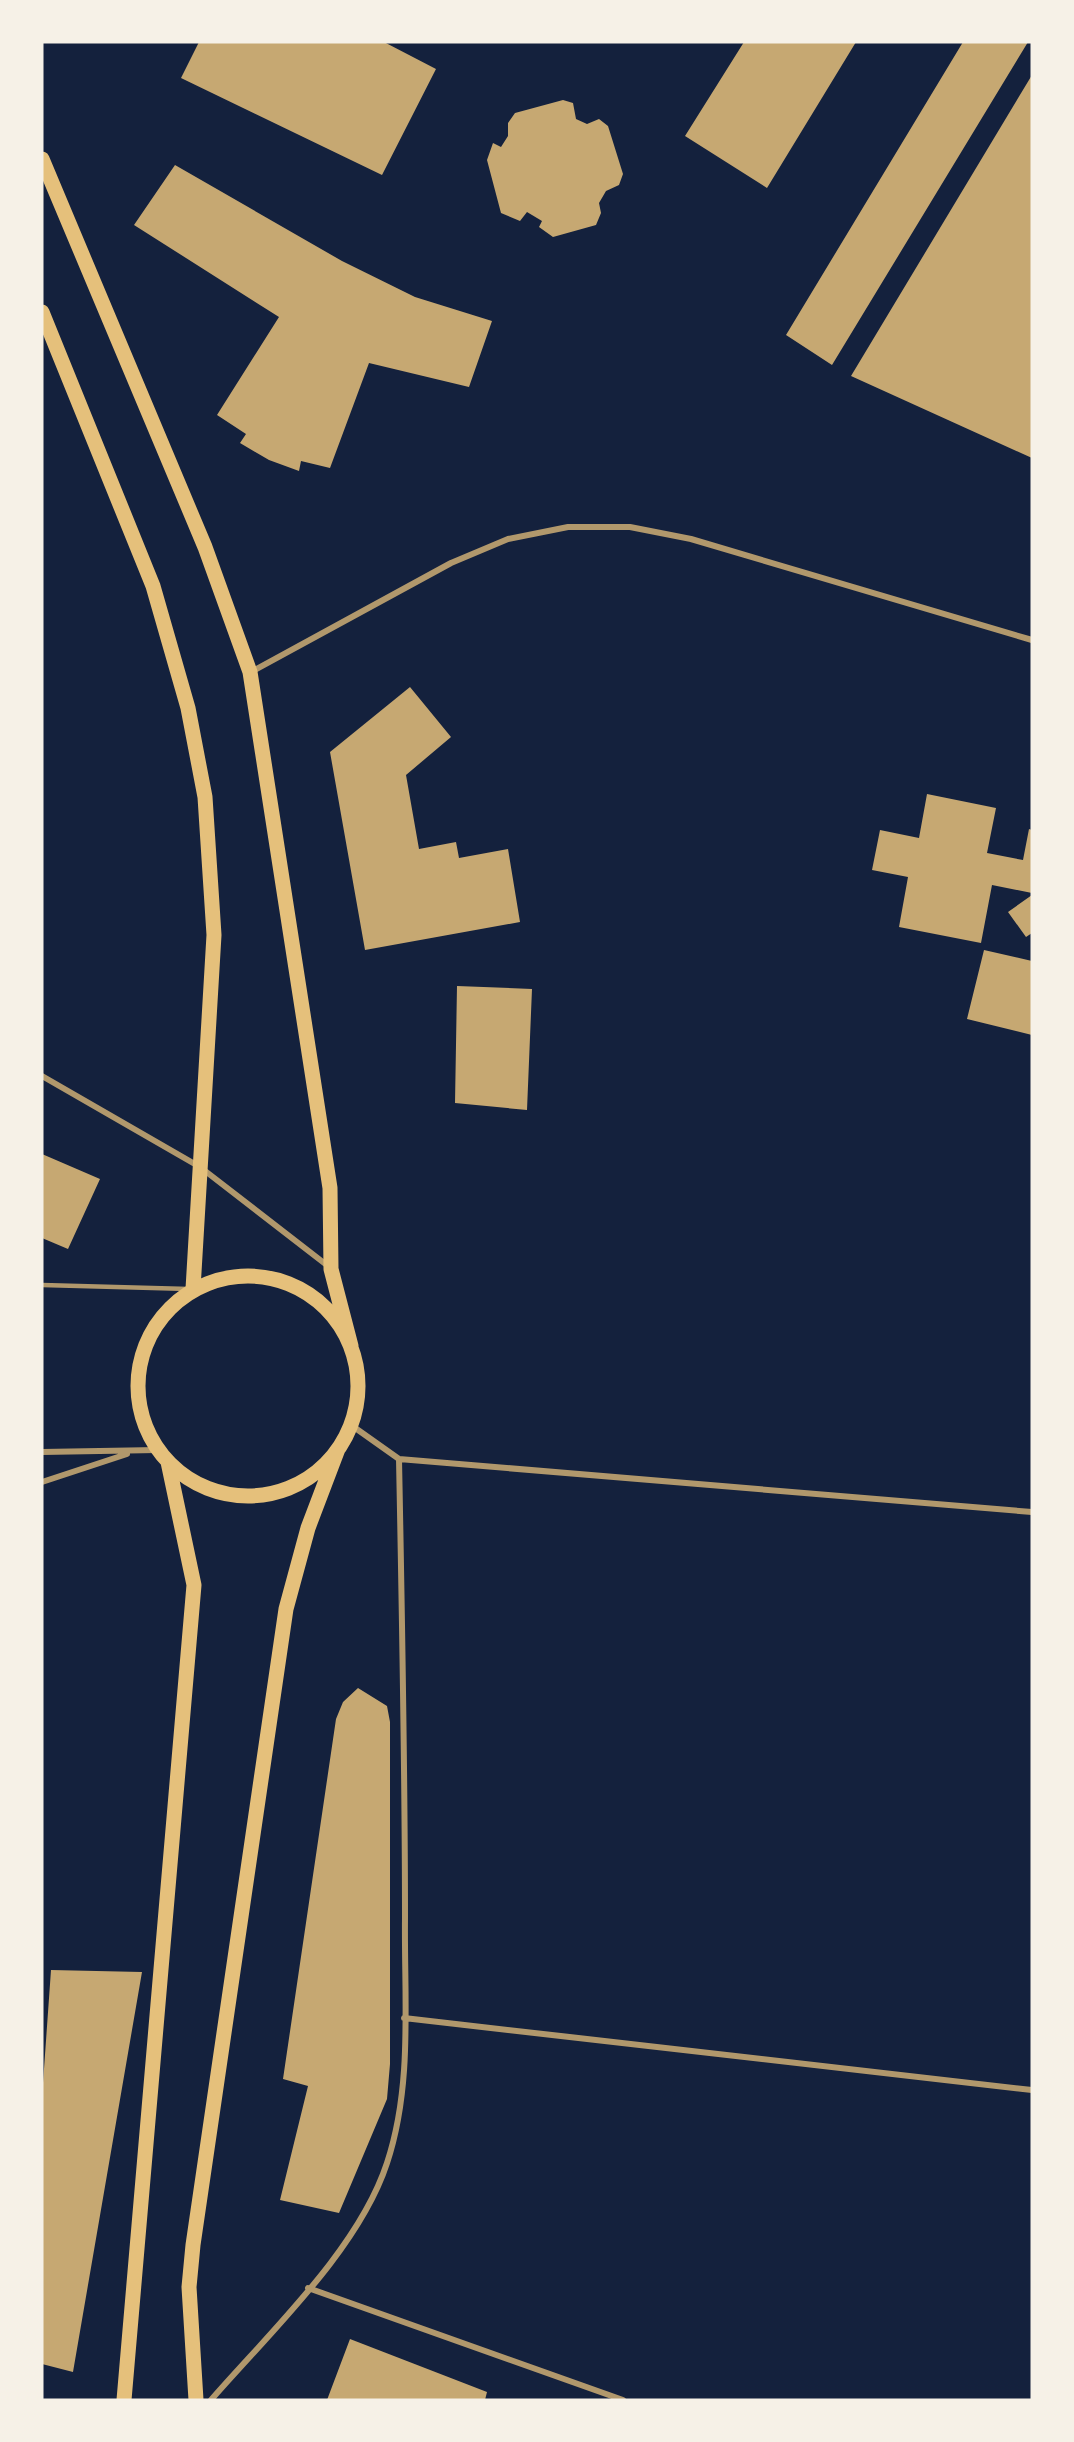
<svg xmlns="http://www.w3.org/2000/svg" width="1074" height="2442" viewBox="0 0 1074 2442" font-family="'Fira Sans',sans-serif">
	<rect width="100%" height="100%" fill="#14213d"/>
	<path fill="#c6a872" d="M199,42H384L436,69L382,175L181,78Z
		M744,42H856L767,188L685,136Z
		M963,42H1028L832,365L786,335Z
		M1032,75V458L851,376Z
		M563,100L573,103L576,119L587,124L599,119L608,126L623,174L619,185L606,191L599,203L601,213L596,225L553,237L539,227L542,221L527,212L520,221L501,213L487,160L493,143L501,147L508,136V123L515,113Z
		M175,165L342,261L415,297L492,321L469,387L369,363L330,468L301,461L299,471L269,460L240,443L246,434L217,415L279,317L134,225Z
		M410,687L451,737L406,775L419,849L456,842L459,858L508,849L520,922L365,950L330,752Z
		M927,794L996,808L987,853L1023,860L1029,829L1032,830V893L992,885L981,943L899,927L908,877L872,870L880,830L919,838Z
		M1032,895V933L1026,937L1008,912Z
		M984,950L1032,961V1035L967,1019Z
		M457,986L532,989L527,1110L455,1103Z
		M42,1154L100,1179L68,1249L42,1238Z
		M358,1688L387,1706L390,1722V2064L387,2099L339,2213L280,2200L308,2086L283,2079L336,1719L343,1702Z
		M51,1970L142,1972L73,2372L42,2364V2097Z
		M350,2339L487,2392L485,2400H327Z"/>
	<g fill="none" stroke-linecap="round" stroke-linejoin="round">
		<path stroke="#b1986c" stroke-width="4.5" d="M42,1285L189,1289"/>
		<path stroke="#b1986c" stroke-width="6" d="M251,672L451,563L508,539L568,527H630L691,539L1032,640
			M42,1076L200,1167L328,1266
			M351,1425L399,1459L1032,1512
			M42,1452L157,1450
			M42,1482L127,1454
			M404,2018L1032,2090
			M308,2288L623,2400
			M211,2400C270,2332 359,2249 387,2163C413,2085 404,1999 405,1918C405,1765 402,1612 399,1459"/>
		<path stroke="#e5c07b" stroke-width="15" d="M42,159L205,547L250,672L330,1188L331,1269L351,1346
			M42,312L153,586L188,708L205,797L214,935L193,1289
			M138 1386a110 110 0 1 1 220 0a110 110 0 1 1-220 0Z
			M124,2400L194,1585L168,1462
			M196,2400L189,2287L193,2245L286,1609L308,1528L338,1449"/>
	</g>
	<rect width="1074" height="2442" fill="none" stroke="#f6f1e7" stroke-width="87"/>
</svg>
